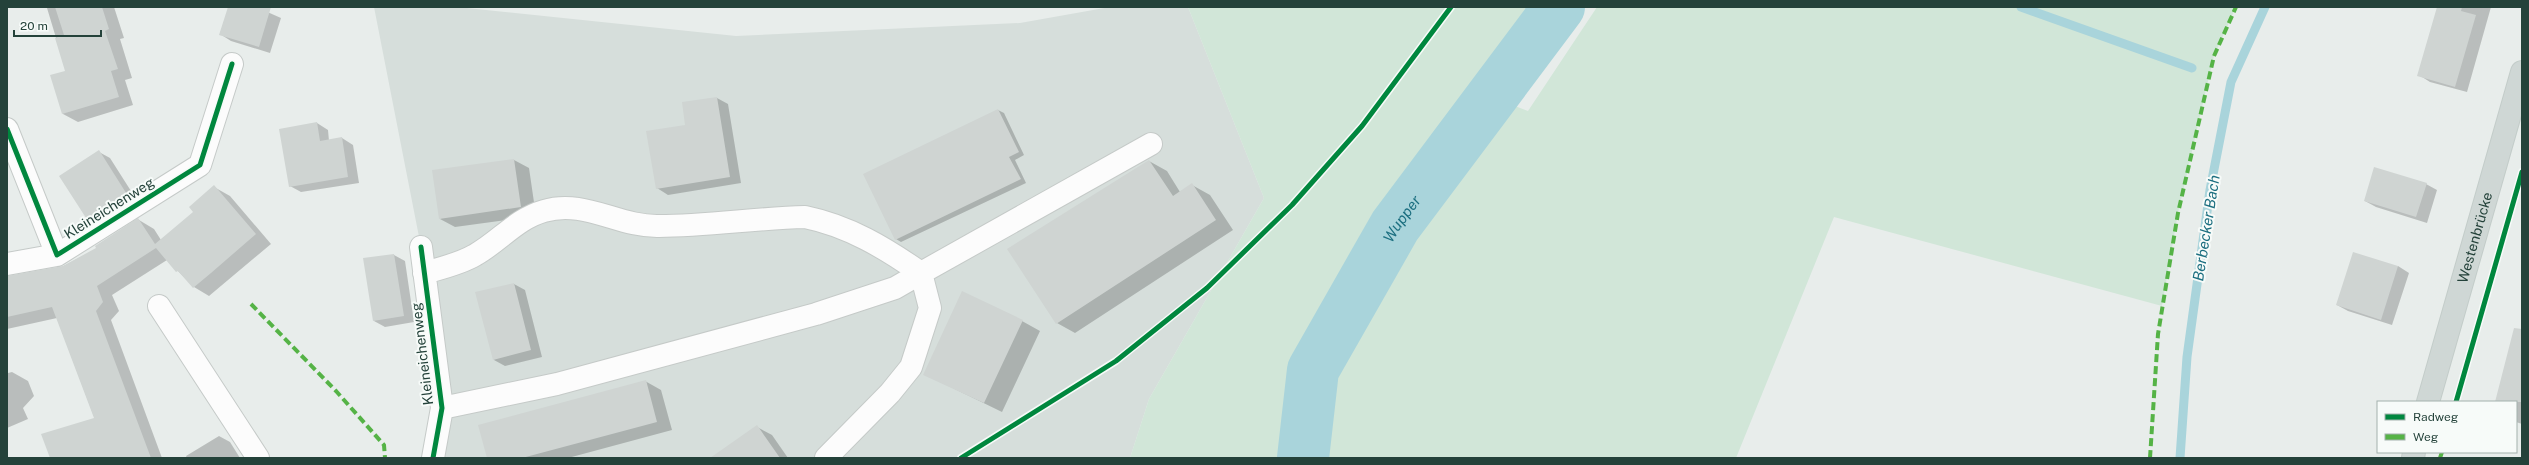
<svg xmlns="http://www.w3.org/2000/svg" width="2529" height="465" viewBox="0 0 2529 465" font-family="'Public Sans',sans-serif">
	<rect width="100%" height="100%" fill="#e8edeb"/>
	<path fill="#d6dedb" d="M374,7H457L736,36L1020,23L1110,7H1188L1264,198L1149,399L1130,458H433L442,408L421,247Z"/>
	<path fill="#d1e6d8" d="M1188,7H1557L1502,101L1528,111L1597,7H2236L2214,56L2205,94L2178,213L2162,306L1834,217L1736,458H1130L1149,399L1264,198Z"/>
	<path fill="#0003" d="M44,7H114L124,38L120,39L132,78L125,80L133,105L78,122L63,114L66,71L47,8Z
		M229,7H256L281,18L270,53L231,41L220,34Z
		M2438,7H2491L2467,92L2430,82L2419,75Z
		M717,98L728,104L741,183L668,195L657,188L686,125L683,103Z
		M998,110L1004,113L1024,155L1015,160L1026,183L901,242L896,239Z
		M317,123L328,130L329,141L342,138L353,145L359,183L301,192L290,186Z
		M99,152L110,158L138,202L100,227L88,220Z
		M514,160L529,168L536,216L455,227L440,219Z
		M1149,161L1167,171L1180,192L1192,185L1210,195L1233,230L1075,333L1057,323Z
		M2426,184L2437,190L2427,223L2376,207L2365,201Z
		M214,187L230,196L271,244L209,296L194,287L167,260L112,295L119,311L111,320L162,458H51L95,419L57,318L7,329V277L60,268L98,248L139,220L154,229L161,240L195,212Z
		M394,255L405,261L414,322L385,327L374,321Z
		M2398,266L2409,273L2392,325L2348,311L2337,305Z
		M514,284L525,290L542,357L505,366L494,360Z
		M1022,321L1040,331L1002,412L924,374Z
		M2522,345V424L2516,422V402H2496Z
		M7,368L8,373L12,372L28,381L34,396L23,408L28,419L7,428Z
		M645,381L661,390L672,430L568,458H488Z
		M757,427L772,435L788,458H712Z
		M219,436L230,442L240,458H187L186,456Z"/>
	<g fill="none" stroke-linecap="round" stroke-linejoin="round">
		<path stroke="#a9d4db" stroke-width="9" d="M2021,7L2192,68
			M2180,458L2187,357L2210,190L2231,82L2265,7"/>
		<path stroke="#a9d4db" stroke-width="52" id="s1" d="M1303,458L1313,370L1395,226L1559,7"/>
	</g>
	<path fill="#cfd4d2" d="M55,7H102L109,29L105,31L118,69L111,71L119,97L62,114L50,75L65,71L55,38L64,35Z
		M228,7H271L259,47L219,35Z
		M2437,7H2462L2461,11L2476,15L2455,87L2417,76Z
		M717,97L730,177L656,189L646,131L685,125L682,102Z
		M998,109L1019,152L1009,157L1021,179L895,240L863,174Z
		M317,122L320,141L342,137L348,177L289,187L279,129Z
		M99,150L128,196L88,221L59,176Z
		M514,159L521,207L439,219L432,170Z
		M1149,160L1173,196L1192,183L1216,220L1056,324L1007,249Z
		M2374,167L2427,183L2416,217L2364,201Z
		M214,185L256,234L211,273L193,288L178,271L176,272L156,248L97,286L103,302L96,311L151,458H50L41,434L94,418L52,307L7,317V276L63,266L96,248L95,246L138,218L155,244L193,212L189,207Z
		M2353,252L2398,266L2381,320L2336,305Z
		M394,254L404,316L373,321L363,258Z
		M514,283L531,350L493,360L475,292Z
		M962,291L1023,320L984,403L923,375Z
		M2514,328L2522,329V402H2495Z
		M646,380L657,422L522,458H487L478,425Z
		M757,425L780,458H710Z"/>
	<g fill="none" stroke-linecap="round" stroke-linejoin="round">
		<g stroke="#c5cac8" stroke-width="24">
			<path id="minor" d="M7,129L57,255L200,165L232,64
				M421,247L442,408L433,458
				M7,264L57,255
				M424,273C441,268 460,264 475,255C500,241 516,219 544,211C585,199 618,227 659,226C708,226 757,218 805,217C849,226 885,248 921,273L1151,144
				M159,306L258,458
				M442,408L557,384L816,314L895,288L921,273L930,308L911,367L890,393L826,458"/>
		</g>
		<g stroke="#c3ccc9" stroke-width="24">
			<g id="major">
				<path id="s2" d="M2428,402L2522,72"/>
				<path d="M2413,458L2414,452"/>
			</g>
		</g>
		<use href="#minor" stroke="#fcfcfc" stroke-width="22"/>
		<use href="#major" stroke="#cfd7d5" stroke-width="22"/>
		<path stroke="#55b346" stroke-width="4" stroke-dasharray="8 4" stroke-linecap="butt" d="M251,304L336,391L384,445L385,458
			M2150,458L2158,334L2178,213L2214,56L2236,7
			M2440,458L2442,452"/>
		<g stroke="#f7fbf9" stroke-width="8">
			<path id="cycleway" d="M7,129L57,255L200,165L232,64
				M421,247L442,408L433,458
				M2456,402L2522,172
				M961,458L1116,361L1207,288L1292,205L1362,126L1451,7"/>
		</g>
		<use href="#cycleway" stroke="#00873e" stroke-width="5"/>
	</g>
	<g text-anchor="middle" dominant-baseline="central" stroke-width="4" stroke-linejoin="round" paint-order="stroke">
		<g font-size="14" fill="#24423a" stroke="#f7fbf9">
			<text transform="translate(109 208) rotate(-32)">Kleineichenweg</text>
			<text stroke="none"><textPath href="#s2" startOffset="171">Westenbrücke</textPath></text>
			<text transform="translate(422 354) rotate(-97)">Kleineichenweg</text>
		</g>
		<g font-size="15" font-style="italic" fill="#1c6f80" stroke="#f7fbf9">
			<text stroke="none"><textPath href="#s1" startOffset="264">Wupper</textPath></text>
			<text transform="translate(2206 228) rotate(-81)">Berbecker Bach</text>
		</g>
	</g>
	<rect width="2529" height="465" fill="none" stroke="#24423a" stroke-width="16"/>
	<rect x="2377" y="401" width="140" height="52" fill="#f7fbf9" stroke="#a3b1ad"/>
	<rect x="2385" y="414" width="20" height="6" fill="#00873e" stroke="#a3b1ad"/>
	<text x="2413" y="421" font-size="12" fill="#24423a">Radweg</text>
	<rect x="2385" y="434" width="20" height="6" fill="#55b346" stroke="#a3b1ad"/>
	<text x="2413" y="441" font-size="12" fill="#24423a">Weg</text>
	<path d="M14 30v6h87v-6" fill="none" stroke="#24423a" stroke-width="2"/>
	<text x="20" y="30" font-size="12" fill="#24423a" stroke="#f7fbf9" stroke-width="3" paint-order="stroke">20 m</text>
</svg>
